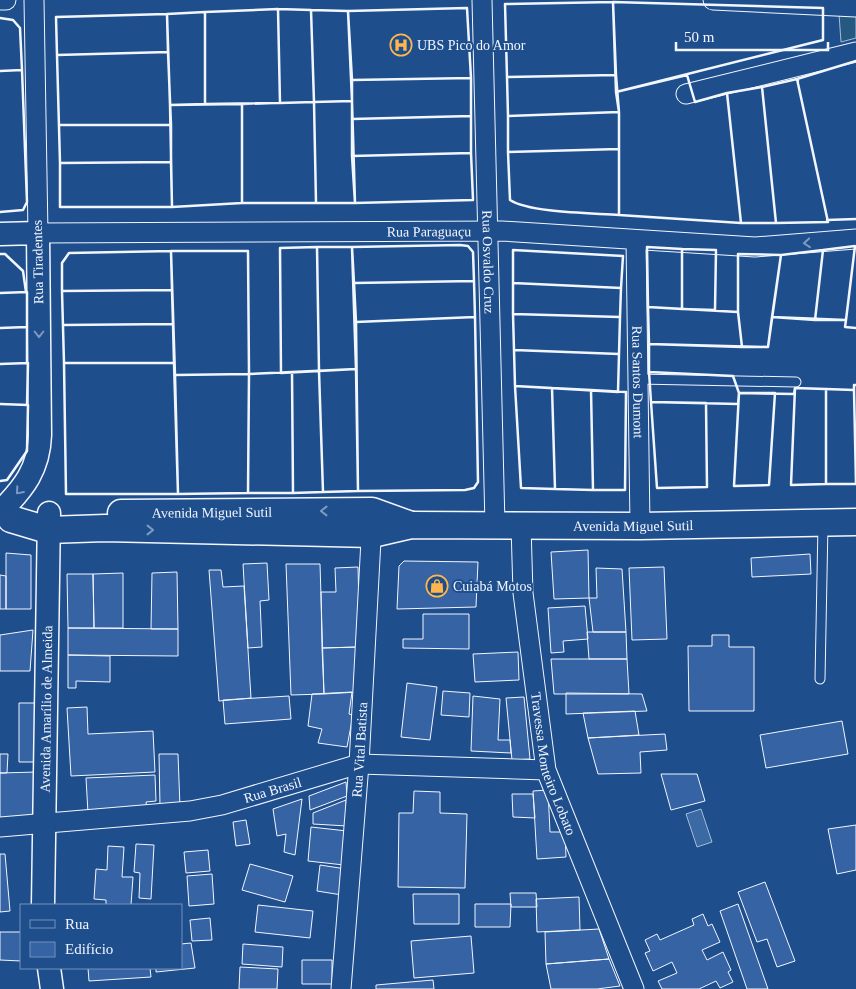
<svg xmlns="http://www.w3.org/2000/svg" width="856" height="989" viewBox="0 0 856 989" font-family="'Times New Roman',serif">
	<rect width="100%" height="100%" fill="#1f4e8c"/>
	<path fill="#245a82" stroke="#a8bbd7" d="M839,14L856,16V38L841,42Z"/>
	<path fill="#3b69a3" stroke="#a8bbd7" d="M701,809L712,842L697,847L686,814Z"/>
	<path fill="#3563a3" stroke="#f2f6ff" d="M588,550L589,598L554,599L551,552Z
		M6,553L31,555V609H6Z
		M810,554L811,574L752,577L751,558Z
		M404,561L478,562L476,607L397,609L399,566Z
		M267,563L269,600L260,601L262,647L248,648L243,564Z
		M286,564H320L324,694L291,695Z
		M358,567L360,647L322,648L321,592H336L335,568Z
		M664,567L667,639L632,640L629,568Z
		M596,568L622,569L626,632H593L589,598H597Z
		M209,570H221L223,587L244,586L251,698L219,701Z
		M177,572L178,629H151L152,573Z
		M123,573V628H94L93,574Z
		M67,574H93L94,628H68Z
		M0,575L6,576V609H0Z
		M585,606L588,639L563,641L564,652L551,653L548,608Z
		M423,614H469V649L403,648V639H423Z
		M68,628L178,629V656L68,655Z
		M33,630L30,671H0V635Z
		M587,632H626L627,659H589Z
		M712,635H729V647H754V711H689L688,646H712Z
		M356,647L358,692L324,694L322,648Z
		M518,652L519,680L475,682L473,654Z
		M68,655L110,656V682L76,681V688H68Z
		M551,659H627L629,694H554Z
		M407,683L437,687L430,740L401,737Z
		M443,691L470,693L469,717L441,715Z
		M352,692L349,714L353,715L347,747L318,743L322,729L308,726L312,694Z
		M566,693L642,694L647,711L566,714Z
		M289,696L291,719L225,724L223,700Z
		M473,696L500,699L498,740H510L511,753L471,751Z
		M524,697L530,759L512,760L506,698Z
		M19,703H35L36,762H19Z
		M87,707L88,734L153,731L155,772L71,776L67,708Z
		M635,711L639,735L588,738L583,713Z
		M842,721L848,754L766,768L760,735Z
		M665,734L667,750L640,752L641,773L598,774L588,738Z
		M0,754H8L7,773H0Z
		M159,754H178L180,807H160Z
		M37,772V819L0,821V773Z
		M661,774H697L705,801L671,810Z
		M155,775L156,801L146,802L147,810L88,813L86,778Z
		M346,782L347,796L310,810L309,796Z
		M548,790L550,832H565L566,857L537,859L533,791Z
		M414,791L440,792V813L467,814L465,888L398,887L399,813H413Z
		M512,794H533L535,818L513,817Z
		M302,799L295,855L284,852L286,834L277,836L273,809Z
		M346,800L347,826L313,824V813Z
		M246,820L250,844L236,846L233,822Z
		M856,825V870L837,874L828,829Z
		M311,827L347,831L344,865L308,861Z
		M136,844L154,845L151,899L139,898L140,873L134,872Z
		M108,846L124,847L122,877H133L131,905H106V900L94,899L96,869L107,870Z
		M208,850L210,871L186,873L184,852Z
		M0,854H5L10,911L0,912Z
		M250,864L293,876L285,902L242,890Z
		M320,865L346,869L342,895L317,891Z
		M212,874L214,904L189,906L187,876Z
		M765,882L795,961L777,967L767,939L757,942L738,892Z
		M510,893H536L537,907H511Z
		M413,894H459V924H414Z
		M579,897L580,930L537,932L536,899Z
		M475,904H511L510,927H475Z
		M738,904L768,989H747L720,911Z
		M258,905L313,911L310,938L255,932Z
		M703,914L708,926L712,924L720,942L702,950L707,960L723,952L731,970L728,972L733,982L720,988L716,981L699,989H662L658,981L677,973L672,962L653,971L645,953L650,951L645,940L657,934L660,940L694,925L692,919Z
		M210,918L212,940L192,941L190,920Z
		M599,929L609,959L546,964L545,932Z
		M0,932H21V961L0,960Z
		M471,936L474,973L414,978L411,941Z
		M191,943L195,968L156,972V968H181V944Z
		M243,944L283,947L282,967L242,964Z
		M609,959L620,986L597,989H551L546,964Z
		M302,960H332V984H302Z
		M240,967L278,969L277,989H239Z
		M88,968H150L151,977L89,981Z
		M433,980L434,989H376V985Z"/>
	<g fill="none" stroke-linecap="round" stroke-linejoin="round">
		<g stroke="#f2f6ff" stroke-width="11">
			<path id="service" d="M638,379L796,382
				M820,679L823,524"/>
		</g>
		<g stroke="#f2f6ff" stroke-width="21">
			<g id="minor">
				<path d="M0,0H6"/>
				<path id="s1" d="M34,0L38,233L502,231L755,247L856,239"/>
				<path id="s2" d="M482,0L495,525"/>
				<path d="M713,0L856,7"/>
				<path d="M686,94L856,52"/>
				<path id="s3" d="M636,240L640,526"/>
				<path id="s4" d="M521,526L523,593L546,770L634,989"/>
				<path id="s5" d="M0,827L190,811L222,805L359,764L546,770"/>
				<path id="s6" d="M341,989L359,764L372,521"/>
			</g>
		</g>
		<g stroke="#f2f6ff" stroke-width="25">
			<g id="tertiary">
				<path d="M0,234L38,233L40,435C39,469 24,488 0,512"/>
				<path id="s7" d="M43,905L49,513"/>
				<path d="M49,968L52,989"/>
			</g>
		</g>
		<g stroke="#f2f6ff" stroke-width="29">
			<g id="secondary">
				<path id="s8" d="M121,513L372,511L411,525"/>
				<path id="s9" d="M11,519L48,530L105,528L372,534L411,525L640,526L856,522"/>
			</g>
		</g>
		<use href="#service" stroke="#1f4e8c" stroke-width="9"/>
		<use href="#minor" stroke="#1f4e8c" stroke-width="19"/>
		<use href="#tertiary" stroke="#1f4e8c" stroke-width="22"/>
		<use href="#secondary" stroke="#1f4e8c" stroke-width="26"/>
		<path stroke="#f2f6ff" stroke-width="2.5" d="M613,2L823,8V40L616,92Z
			M613,2L616,75L507,77L505,4Z
			M467,8L471,78L352,80L348,11Z
			M278,9L280,103L205,104V12Z
			M278,9L311,10L314,102L280,103Z
			M311,10L348,11L352,101L314,102Z
			M205,12V104L170,105L167,14Z
			M167,14L168,52L57,55L56,17Z
			M0,18L13,20L20,28L22,70
			M0,71L22,70L27,202L23,210L0,212
			M616,75L619,112L508,116L507,77Z
			M687,75L695,102L727,93L741,223L619,215V112L616,92Z
			M797,79L828,222L776,223L762,87Z
			M798,81L797,79L856,61
			M762,87L776,223H741L727,93Z
			M352,101L355,203H316L314,102Z
			M314,102L316,203H242V104Z
			M242,104V203L172,207L170,105Z
			M619,112V149L508,152V116Z
			M352,119L471,116V153L352,156V80L471,78V116L352,119
			M59,125H171L168,52L57,55L60,163L171,162V125H59
			M619,149V215C593,213 530,213 510,200L508,152Z
			M471,153L473,200L355,203L352,156Z
			M171,162L172,207H60V163Z
			M827,220L856,219
			M460,245L468,246L473,252L474,281L354,283L352,247Z
			M855,246L846,320H815L823,250Z
			M317,247L319,371L281,373L280,248Z
			M317,247H352L356,369L319,371Z
			M647,247L682,249V309L648,307Z
			M682,249L716,250L715,310L682,309Z
			M513,250L623,256L621,288L513,283Z
			M823,250L815,320L772,317L781,255Z
			M171,251H248L249,374L175,375Z
			M171,251L172,290L62,291V263L69,253Z
			M0,254H5L23,271L26,292
			M738,254L781,255L768,347H742L738,312Z
			M474,281L475,317L356,322L354,283Z
			M513,283L621,288L620,317L513,314Z
			M0,293L27,292V327
			M648,307L738,312L742,347L649,344Z
			M513,314L620,317L619,354L514,350Z
			M475,317L478,482L474,488L465,490L358,491L356,322Z
			M63,325L173,324L174,363H64L62,291L172,290L173,324L63,325
			M0,328L27,327V363
			M856,328L845,327L846,320L772,317L768,347L649,344V372L733,376L739,393L794,394L795,388L854,390V385H856
			M514,350L619,354L618,392L515,386Z
			M64,363H174L178,494H66Z
			M0,364L28,363L27,405
			M319,371L323,492L293,493L292,372L356,369L358,491L323,492L319,371
			M292,372L293,493H248L249,374Z
			M649,372L733,376L739,393L738,404L651,402Z
			M249,374L248,493L178,494L175,375Z
			M515,386L552,388L555,489L521,488Z
			M552,388L591,390L593,490L555,489Z
			M795,388L826,389V484L791,485Z
			M826,389L854,390L856,484H826Z
			M591,390L626,392L625,490H593Z
			M739,393H775L769,485L734,486Z
			M651,402L706,403L707,487L657,488Z
			M0,404L28,405L27,451L7,480L0,481"/>
	</g>
	<defs><path id="oneway-chevron" d="M-2-3.5L2.5 0L-2 3.5" fill="none" stroke-width="1.6" stroke-linecap="round" stroke-linejoin="round" transform="scale(1.25)"/></defs>
	<g stroke="#7e9ac0">
		<use href="#oneway-chevron" transform="translate(807 243) rotate(175)"/>
		<use href="#oneway-chevron" transform="translate(39 334) rotate(90)"/>
		<use href="#oneway-chevron" transform="translate(19 491) rotate(131)"/>
		<use href="#oneway-chevron" transform="translate(324 511) rotate(180)"/>
		<use href="#oneway-chevron" transform="translate(150 530)"/>
	</g>
	<defs>
		<g id="hospital-ring" transform="scale(1.125)"><circle r="9.5" fill="#1f4e8c" stroke="#ffb74d" stroke-width="1.5"/><path d="M-5-5h3v3.5h4V-5h3V5h-3V1.5h-4V5h-3Z" fill="#ffb74d"/></g>
		<g id="shop-ring" transform="scale(1.125)"><circle r="9.5" fill="#1f4e8c" stroke="#ffb74d" stroke-width="1.5"/><path d="M-5-2.5h2.3a2.7 3.5 0 0 1 5.4 0H5L5.5 6h-11ZM-1.5-2.5h3a1.5 2.3 0 0 0-3 0Z" fill="#ffb74d"/></g>
	</defs>
	<g fill-rule="evenodd">
		<use href="#hospital-ring" x="401" y="45"/>
		<use href="#shop-ring" x="437" y="586"/>
	</g>
	<g text-anchor="middle" dominant-baseline="central" stroke-width="4" stroke-linejoin="round" paint-order="stroke">
		<g font-size="14" fill="#f2f6ff" stroke="#1f4e8c" text-anchor="start">
			<text x="417" y="45">UBS Pico do Amor</text>
			<text x="453" y="586">Cuiabá Motos</text>
		</g>
		<g font-size="14" fill="#f2f6ff" stroke="#1f4e8c">
			<text stroke="none"><textPath href="#s1" startOffset="624">Rua Paraguaçu</textPath></text>
			<text transform="translate(38 262) rotate(-91)">Rua Tiradentes</text>
			<text stroke="none"><textPath href="#s2" startOffset="262">Rua Osvaldo Cruz</textPath></text>
			<text stroke="none"><textPath href="#s3" startOffset="142">Rua Santos Dumont</textPath></text>
			<text stroke="none"><textPath href="#s8" startOffset="91">Avenida Miguel Sutil</textPath></text>
			<text stroke="none"><textPath href="#s9" startOffset="625">Avenida Miguel Sutil</textPath></text>
			<text stroke="none"><textPath href="#s7" startOffset="196">Avenida Amarílio de Almeida</textPath></text>
			<text stroke="none"><textPath href="#s6" startOffset="240">Rua Vital Batista</textPath></text>
			<text stroke="none"><textPath href="#s4" startOffset="241">Travessa Monteiro Lobato</textPath></text>
			<text stroke="none"><textPath href="#s5" startOffset="276">Rua Brasil</textPath></text>
		</g>
	</g>
	<rect x="20" y="904" width="162" height="65" fill="#1f4e8c" stroke="#7391ba"/>
	<rect x="30" y="920" width="25" height="8" fill="#1f4e8c" stroke="#7391ba"/>
	<text x="65" y="929" font-size="15" fill="#f2f6ff">Rua</text>
	<rect x="30" y="942" width="25" height="15" fill="#3563a3" stroke="#7391ba"/>
	<text x="65" y="954" font-size="15" fill="#f2f6ff">Edifício</text>
	<path d="M676 42v8h152v-8" fill="none" stroke="#f2f6ff" stroke-width="2.5"/>
	<text x="684" y="42" font-size="15" fill="#f2f6ff" stroke="#1f4e8c" stroke-width="4" paint-order="stroke">50 m</text>
</svg>
